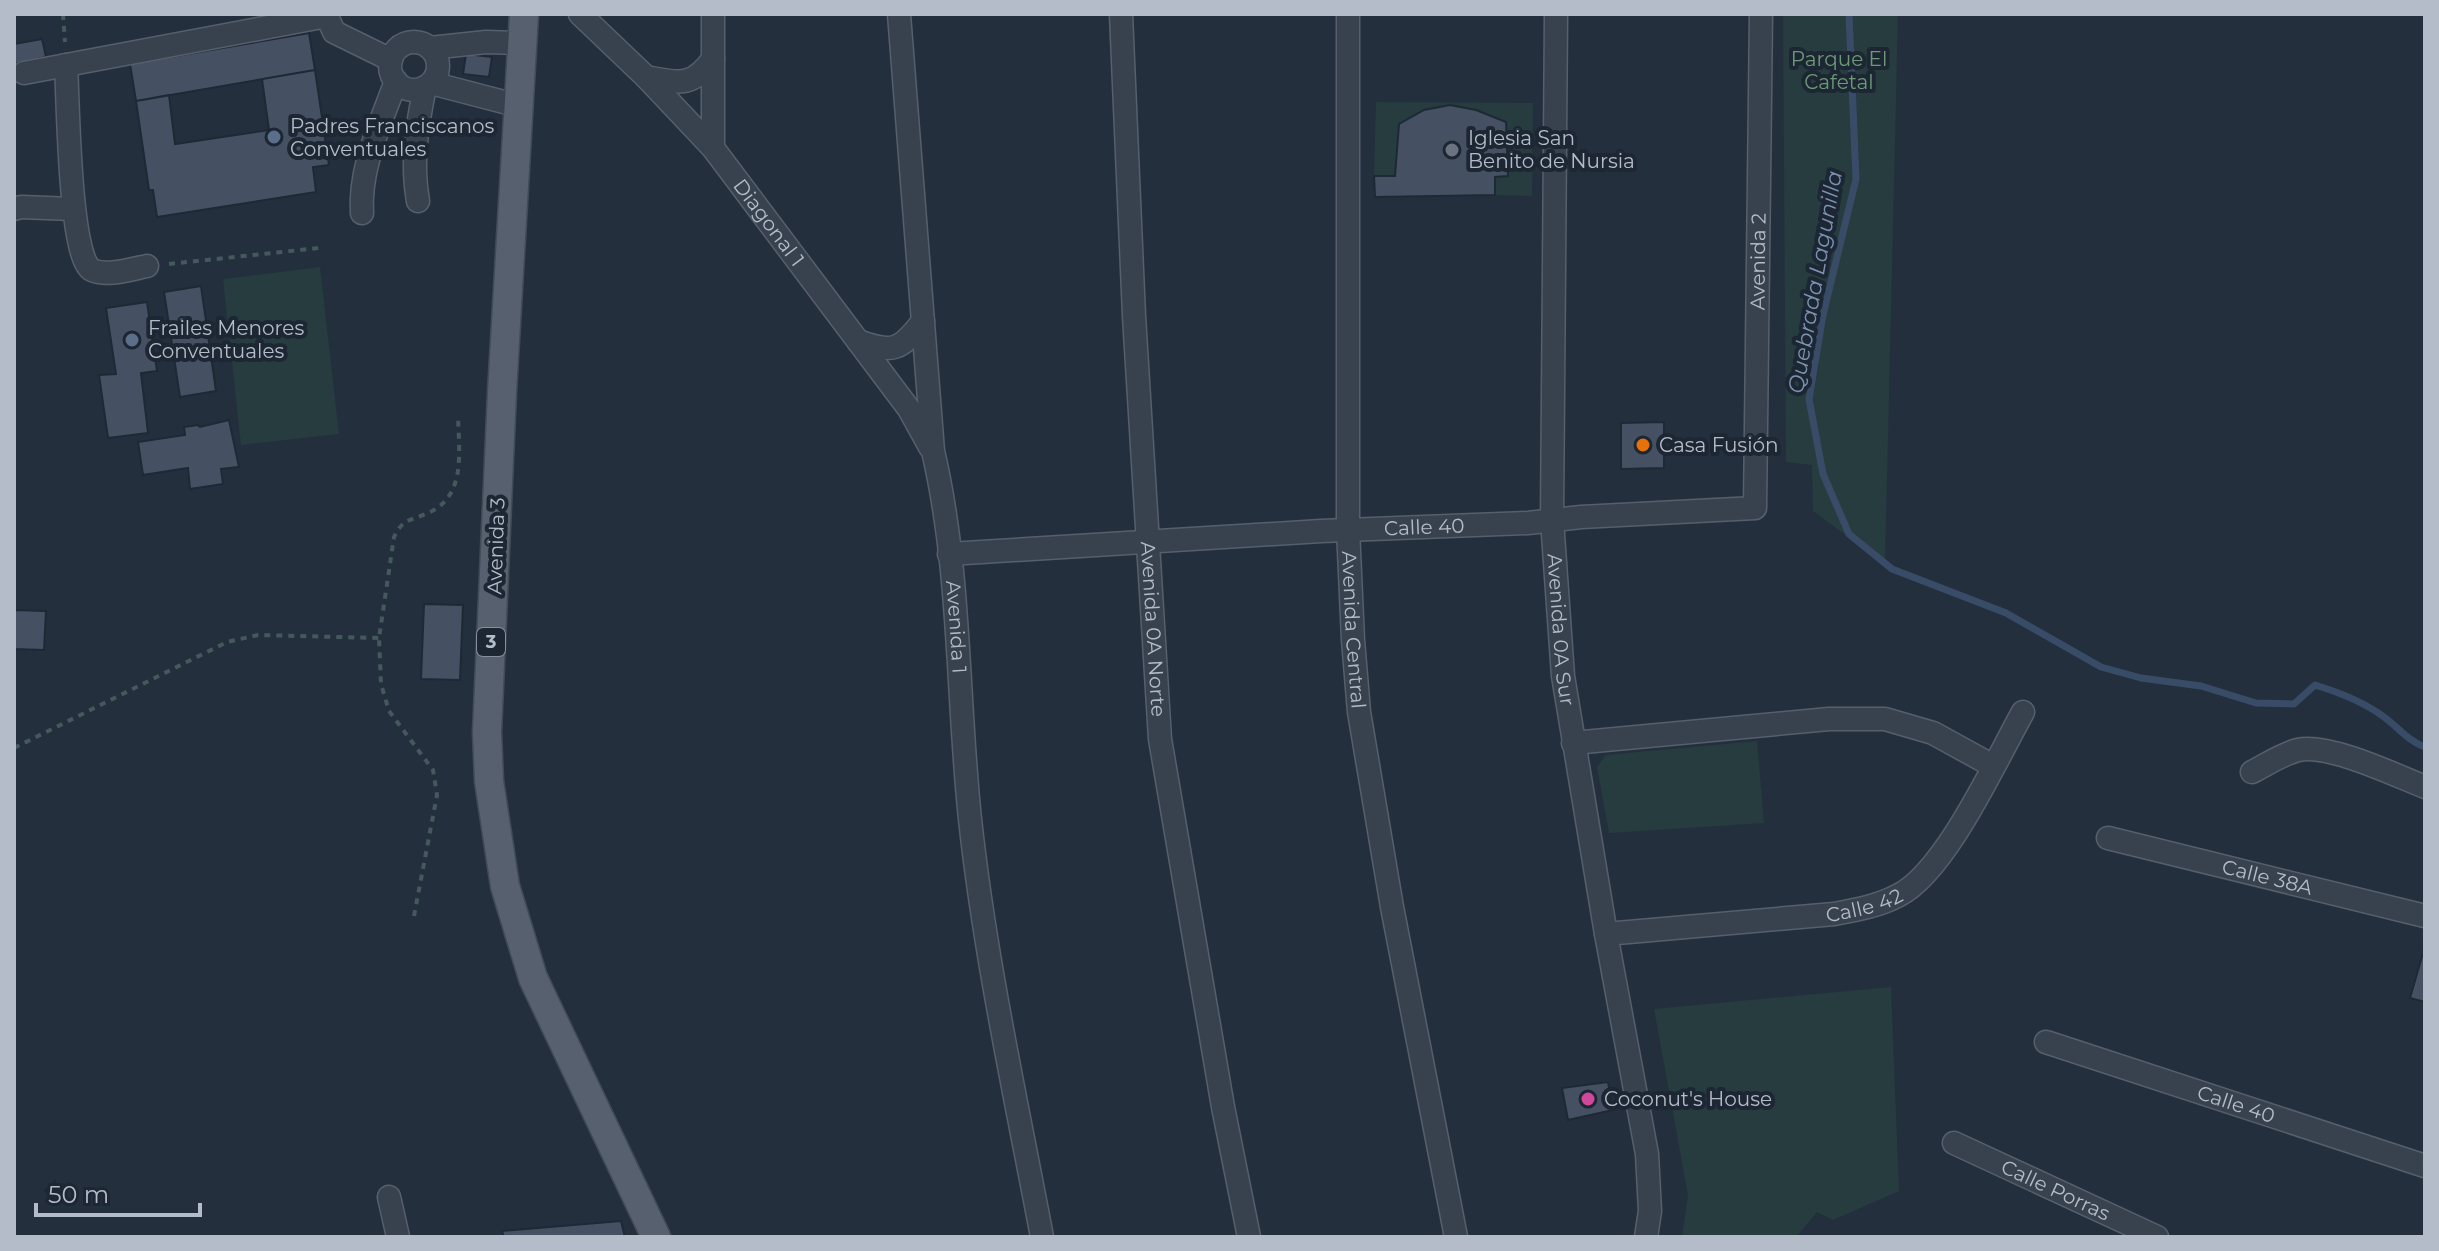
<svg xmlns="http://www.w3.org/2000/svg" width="2439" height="1251" viewBox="0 0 2439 1251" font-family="Montserrat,sans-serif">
	<rect width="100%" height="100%" fill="#242f3e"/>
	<path fill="#263c3f" d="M1783,14H1898L1885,564L1813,511L1812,465L1786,462Z
		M1376,102L1533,103L1532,196L1495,195V177L1508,175L1506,122C1464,103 1439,100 1399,124L1395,176H1374Z
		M320,267L339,434L241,445L223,279Z
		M1757,741L1764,823L1609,833L1597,767L1606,755Z
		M1891,987L1899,1191L1833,1220L1817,1212L1796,1237H1682L1688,1195L1654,1009Z"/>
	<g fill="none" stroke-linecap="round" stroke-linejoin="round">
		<path stroke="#394c67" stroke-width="7" d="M1849,14L1856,179L1823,315L1809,399L1823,474L1849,534L1892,569L2006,613L2101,667L2141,678L2201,686L2256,703L2294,704L2315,685C2338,692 2364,702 2384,717C2399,728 2408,741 2425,747"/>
	</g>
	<path fill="#455162" stroke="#1f2835" stroke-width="2" d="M309,33L315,70L136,101L130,64Z
		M42,39L46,57L14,64V44Z
		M466,54L492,57L489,77L463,74Z
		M315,70L329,165L313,167L316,192L157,217L153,190H149L136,101L169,95L175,144L269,130L262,79Z
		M1450,105L1476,110L1506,122L1508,176L1495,177V195L1375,197L1374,176H1395L1399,124L1424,110Z
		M201,286L216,391L180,397L164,292Z
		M147,302L157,371L141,373L148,433L108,438L99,375L116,374L106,308Z
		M229,420L239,467L221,469L223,484L190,489L188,468L143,475L138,442L185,435L184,427L198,425L200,427Z
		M1664,422V468L1621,469V423Z
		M424,604L463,605L460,680L421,679Z
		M14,610L46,611L44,650L14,649Z
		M2425,946V1002L2410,998Z
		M1608,1082L1613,1110L1568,1120L1562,1088Z
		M621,1221L625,1237H504L502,1231Z"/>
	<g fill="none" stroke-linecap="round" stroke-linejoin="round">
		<g stroke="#565f6c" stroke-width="25">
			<g id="minor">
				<path id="s1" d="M580,14L646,77L713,148L909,409L930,447"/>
				<path d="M713,14V148"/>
				<path id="s2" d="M899,14L933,451C961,571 957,697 970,819C985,958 1016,1099 1042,1237"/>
				<path id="s3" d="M1121,14L1134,316L1160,739L1223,1107L1249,1237"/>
				<path id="s4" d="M1348,14V529L1353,640L1359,712L1392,907L1456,1237"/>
				<path id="s5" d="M1556,14L1552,520L1563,676L1606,934L1647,1154L1650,1211L1646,1237"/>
				<circle cx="414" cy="66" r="24"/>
				<path d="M430,48L486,42L523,43"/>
				<path d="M66,65C68,95 69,260 92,270C107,277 131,269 147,266"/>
				<path d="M24,73L327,16L334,32L391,60"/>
				<path d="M646,77C678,83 692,88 713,59"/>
				<path d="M431,83L519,106"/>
				<path d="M418,201C411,163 417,125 425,87"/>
				<path d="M14,209L21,207L73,209"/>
				<path d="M362,213C359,167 381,123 396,81"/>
				<path d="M858,341C893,354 901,350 923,321"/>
				<path id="s6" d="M949,554L1321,531L1528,523L1581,517L1755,508L1761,14"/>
				<path d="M1573,743L1829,719H1885L1933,733L1993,766"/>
				<path d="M2252,772C2266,765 2282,754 2298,750C2328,743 2395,775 2425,787"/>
				<path id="s7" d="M2108,838L2425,916"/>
				<path id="s8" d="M1606,934L1834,914C1856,910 1879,906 1899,895C1946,871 1996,760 2023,712"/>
				<path id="s9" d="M2046,1042L2425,1166"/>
				<path id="s10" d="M1954,1143L2157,1237"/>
				<path d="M389,1197L398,1237"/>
			</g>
		</g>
		<g stroke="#414a57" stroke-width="31">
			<path id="major" d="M524,14L502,392L487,732L489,781L505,886L533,978L656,1237"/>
		</g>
		<path stroke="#44595c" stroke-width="4" stroke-dasharray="6 6" stroke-linecap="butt" d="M63,14L65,42
			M169,264L319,248
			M14,748L227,642L258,635L379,638
			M414,916L437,795L433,770L389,711L381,684L379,638L394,537C402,521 407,521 423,515C467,500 459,454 458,416"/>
		<use href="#minor" stroke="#38414e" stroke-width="22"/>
		<use href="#major" stroke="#56606e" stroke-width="28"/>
	</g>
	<g fill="#5c6f8a" stroke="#1d2633" stroke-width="3">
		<circle cx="274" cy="137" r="8"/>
		<circle cx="132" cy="340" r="8"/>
	</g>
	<circle fill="#6b7280" stroke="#1d2633" stroke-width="3" cx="1452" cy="150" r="8"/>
	<circle fill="#e8710a" stroke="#1d2633" stroke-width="3" cx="1643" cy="445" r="8"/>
	<circle fill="#d1479c" stroke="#1d2633" stroke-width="3" cx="1588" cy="1099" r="8"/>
	<g text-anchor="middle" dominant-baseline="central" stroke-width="8" stroke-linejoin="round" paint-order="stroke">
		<rect fill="#1d2633" stroke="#878f9c" stroke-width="2" x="477" y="628" width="28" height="28" rx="6"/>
		<g font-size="18" font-weight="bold" fill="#b4bcc9">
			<text x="491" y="642">3</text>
		</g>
		<g font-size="20" fill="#6b9a76" stroke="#1d2633">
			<text x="1839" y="59">Parque El<tspan x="1839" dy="23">Cafetal</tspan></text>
		</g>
		<g font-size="20" fill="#b4bcc9" stroke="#1d2633" text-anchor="start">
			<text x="290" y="126">Padres Franciscanos<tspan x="290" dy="23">Conventuales</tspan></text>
			<text x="1468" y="138">Iglesia San<tspan x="1468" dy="23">Benito de Nursia</tspan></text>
			<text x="148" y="328">Frailes Menores<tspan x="148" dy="23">Conventuales</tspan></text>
			<text x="1659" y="445">Casa Fusión</text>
			<text x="1604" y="1099">Coconut's House</text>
		</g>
		<g font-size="20" fill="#b4bcc9" stroke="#1d2633">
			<text stroke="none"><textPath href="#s1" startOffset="282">Diagonal 1</textPath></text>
			<text stroke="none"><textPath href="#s6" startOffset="1054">Avenida 2</textPath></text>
			<text stroke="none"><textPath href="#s6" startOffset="476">Calle 40</textPath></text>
			<text transform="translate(496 546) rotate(-88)">Avenida 3</text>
			<text stroke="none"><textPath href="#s2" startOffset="616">Avenida 1</textPath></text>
			<text stroke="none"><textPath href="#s3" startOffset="616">Avenida 0A Norte</textPath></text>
			<text stroke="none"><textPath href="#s5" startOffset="616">Avenida 0A Sur</textPath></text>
			<text stroke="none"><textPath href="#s4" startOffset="616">Avenida Central</textPath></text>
			<text stroke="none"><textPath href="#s7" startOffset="164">Calle 38A</textPath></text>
			<text stroke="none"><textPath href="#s8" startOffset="260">Calle 42</textPath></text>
			<text stroke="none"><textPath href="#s9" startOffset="200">Calle 40</textPath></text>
			<text stroke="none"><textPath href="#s10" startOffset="112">Calle Porras</textPath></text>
		</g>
		<g font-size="22" font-style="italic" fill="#7c92b1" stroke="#1d2633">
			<text transform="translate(1815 282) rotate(-80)">Quebrada Lagunilla</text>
		</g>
	</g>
	<rect width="2439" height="1251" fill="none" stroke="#b4bcc9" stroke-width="32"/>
	<path d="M36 1203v12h164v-12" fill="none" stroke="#b4bcc9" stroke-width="4"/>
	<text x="48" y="1203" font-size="24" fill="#b4bcc9" stroke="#1d2633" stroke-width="6" paint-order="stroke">50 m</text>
</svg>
